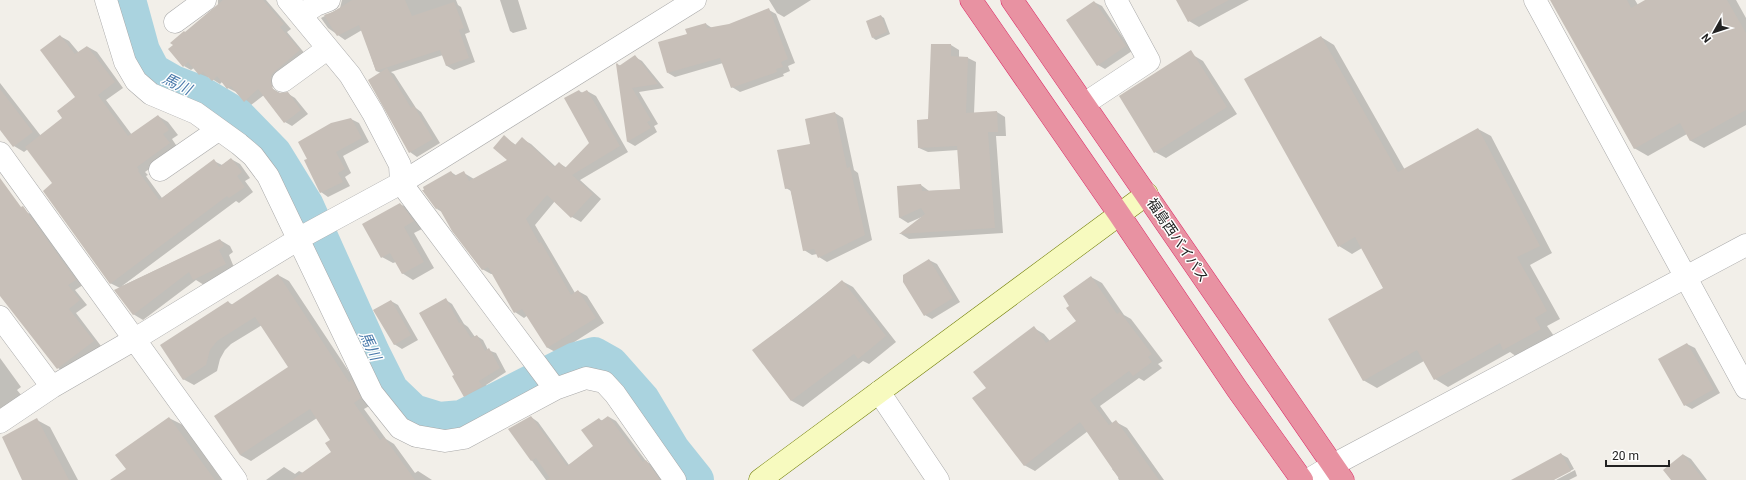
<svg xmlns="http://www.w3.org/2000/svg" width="1746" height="480" viewBox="0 0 1746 480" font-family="Roboto,'Noto Sans JP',sans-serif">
	<rect width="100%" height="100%" fill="#f2efe9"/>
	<path fill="#0003" d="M218,0H266L291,29L287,32L306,55L279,90L269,85L268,86L280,93H287L295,98L308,114L292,126L285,122L264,95L251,105L244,101L236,92L228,88L222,82L220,84L209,77L207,79L200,75L194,68L191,70L184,66L218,5Z
		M342,0H456L458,5L461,7L470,32L465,34L475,62L454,70L447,66L443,55L391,72L394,74L416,108L421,112L440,143L417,157L410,152L369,81L381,73L376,71L362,30L345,40L328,28L321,18L340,8Z
		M500,0H518L527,29L513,33L510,31Z
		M769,0H811L784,17L777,13Z
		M1177,0H1249L1199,27L1189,21Z
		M1552,0H1635L1638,5L1647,0H1736L1746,18V125L1704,148L1691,141L1687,134L1648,156L1634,148Z
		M1094,2L1102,6L1132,51L1105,69L1098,65Z
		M769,10L776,14L795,63L788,66L790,71L783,74L784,76L740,92L732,87L723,63L675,77L668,73L688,35L706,24L712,28L729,25Z
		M881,16L884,18L890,34L876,40L873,38Z
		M60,36L69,41L79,53L88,47L97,52L123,88L106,100L132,135L158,116L168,122L178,135L172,139L178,148L145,172L148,175L146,176L162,198L214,161L222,165L231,159L240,164L250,178L245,181L253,192L239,203L236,201L122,286L220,240L230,246L233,252L229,255L235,270L204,285L196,280L143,320L133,314L120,288L110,283L54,183L28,149L24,152L14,146L0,128V83L41,136L64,118L76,98Z
		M1321,37L1334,45L1405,170L1478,129L1491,136L1552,253L1530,265L1560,319L1547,326L1554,336L1517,357L1510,352L1448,387L1435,379L1424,361L1377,388L1363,380L1384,289L1362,248L1352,254L1339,246Z
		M951,45L959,50V57L968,58L976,62L974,114L997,112L1005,117L1006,136H996L1003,233L909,239L901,234L924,216L908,223L900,218L898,187L921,185L929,191L961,190L958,150L928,152L919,148Z
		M1193,55L1203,61L1237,114L1166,158L1155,152Z
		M635,57L642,61L664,88L639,92L658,124L654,126L657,132L635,146L628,142L617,64L621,66Z
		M579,91L583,93L587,91L596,96L628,152L580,180L601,199L581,222L572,217L555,201L535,225L575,293L578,291L587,296L604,323L557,353L548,348L528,315L524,318L515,312L493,274H491L482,269L442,212L437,209L451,172L457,176L464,173L474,179L508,160L504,137L516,145L522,139L531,144L556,167L559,163L567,168L591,143Z
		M835,113L843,118L854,170L858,173L872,240L827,262L819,257L817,254L812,255L804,250L791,191L786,188L811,144Z
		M351,119L359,123L369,142L343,156L351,173L345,177L350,186L328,197L321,192L308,159Z
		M0,203L26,212L34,216L83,285L75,290L87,305L76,313L101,346L66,373L58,368L7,304L0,291Z
		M400,204L411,210L424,228L414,233L434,268L413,280L402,273L396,262L393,263L382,257Z
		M929,260L937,264L960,302L932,319L925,315Z
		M278,275L289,281L371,405L364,409L386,439L394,444L415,473L418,471L432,480H266L284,467L295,474L299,471L303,473L333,452L331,440L317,418L251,461L240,455L290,368L262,325L231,344L225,350L220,359L217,371L194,385L183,379L228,302L233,305Z
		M1091,277L1102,283L1124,315L1131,319L1163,361L1158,364L1162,368L1144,381L1139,378L1100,406L1113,424L1116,422L1127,428L1164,480H1119L1118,478L1119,477L1112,469L1114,468L1088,431L1035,471L1024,465L987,389L1034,328L1044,334L1050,341L1077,321Z
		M842,281L853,287L896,342L869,364L863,361L803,407L792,401L754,350Z
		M446,300L452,304L464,324L468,327L475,337L477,336L483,340L488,350L496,353L506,372L486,385L488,390L471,400L464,396L455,376Z
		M391,301L398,305L418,340L402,349L394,344Z
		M1687,344L1695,348L1720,393L1692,409L1685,405Z
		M0,358L21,387L17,390L22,396L0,412Z
		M531,417L538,422L569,465L595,447L599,419L603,421L609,417L616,421L646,461L653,466L664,480H546L509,429Z
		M169,418L183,425L222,480H134Z
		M37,420L50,427L78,480H23Z
		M1561,454L1568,458L1574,469L1552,480H1525Z
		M1684,455L1691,459L1707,480H1673Z
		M1575,470L1577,476L1569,480H1556Z"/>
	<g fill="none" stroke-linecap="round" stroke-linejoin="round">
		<path stroke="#aad3df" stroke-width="38" d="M127,0L141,51L152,72L173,84L199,94L236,116L273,154L305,206L371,353L390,391L413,413L439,421L462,419L576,361L594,356L610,365L641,400L671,450L695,480"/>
	</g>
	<path fill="#c7bfb8" d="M223,0H263L284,24L280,27L300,50L273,73L271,76V83L273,89L278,93L288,92L301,110L284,123L258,89L244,102L231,86L227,89L217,76L212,81L203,72L199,75L188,62L183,67L168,49L173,45L170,43L184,31L185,32Z
		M352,0H405L412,16L454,2L464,28L459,30L469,58L446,66L440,50L376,71L359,25L337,36L324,15L333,12Z
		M1176,0H1229L1188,22Z
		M1550,0H1627L1631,8L1645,0H1727L1746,33V110L1690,141L1680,123L1634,149Z
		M1094,1L1126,46L1097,66L1066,20Z
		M769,8L788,59L781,62L783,67L776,69L777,72L731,88L720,58L667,73L658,42L687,34L685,29L706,23L707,28L729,24Z
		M881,15L887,32L872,38L866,21Z
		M60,35L75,54L87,46L115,82L98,95L128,136L158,115L169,130L163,134L170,143L137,167L139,170L138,171L159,200L214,159L219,167L231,158L242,172L237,176L245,187L229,198L227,196L110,284L43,191L52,183L25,147L62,118L57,111L75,97L40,50Z
		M1321,36L1398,172L1478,128L1540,246L1517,257L1547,311L1535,318L1541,329L1503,350L1500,343L1434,380L1417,350L1363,381L1328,319L1383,288L1355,237L1338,247L1244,79Z
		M931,44H951V56L968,57L966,113L997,111L998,132H988L995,228L899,234L925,214L921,208L899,218L897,186L921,184L922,191L960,189L957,146L918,148L917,120L928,119Z
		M1191,50L1227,107L1154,153L1119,96Z
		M635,55L658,84L632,88L651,120L647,122L651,128L627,142L616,64L617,63L619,66Z
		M387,68L411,108L414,106L433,139L409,153L368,80Z
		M0,89L33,132L13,147L0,130Z
		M579,90L581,93L587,90L620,146L572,175L593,194L571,218L547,195L526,219L539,243L541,242L571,295L578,290L596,318L547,348L522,309L514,313L488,267L482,270L452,231L439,208L436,209L422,190H424L423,187L451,171L454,176L464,171L469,181L507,160L493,148L504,135L515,145L522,137L554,167L559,162L565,168L589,143L564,98Z
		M835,112L847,168L850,167L865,235L818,258L814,249L803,251L790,188L785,189L777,150L810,144L805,119Z
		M351,118L362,138L336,152L345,169L338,173L343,182L320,193L304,160L307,159L298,142L331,123Z
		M0,178L21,207L23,206L76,280L68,285L80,300L69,309L94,341L57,369L0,296Z
		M400,203L414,221L404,227L424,262L402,274L390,253L381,258L362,224Z
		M220,239L224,246L219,250L226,264L193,280L189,272L133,315L114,290Z
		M929,259L953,298L924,316L903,282V275Z
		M278,274L349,382L352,380L361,398L354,403L380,440L384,437L415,480H292L331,452L325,443L330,440L310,409L240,455L214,416L288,367L255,317L217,341L210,350L206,365L183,380L160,345L228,301L231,305Z
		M1091,276L1117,314L1120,312L1152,354L1148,357L1152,362L1133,376L1129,371L1090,400L1109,425L1116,420L1159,480H1120L1080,422L1024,466L972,398L986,388L973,372L1034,326L1046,343L1076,321L1066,308L1069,306L1063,296Z
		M842,280L886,336L858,359L854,354L791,401L752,350L814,304Z
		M446,298L459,323L461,322L471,338L477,335L485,351L489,348L500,368L479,381L482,386L464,397L452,376L454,375L419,313Z
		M391,300L411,335L394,345L373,310Z
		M1687,343L1714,389L1684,406L1658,359Z
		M531,416L567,466L593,446L581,430L599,418L601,421L608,416L643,462L646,460L660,480H547L550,478L536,458L531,461L508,429Z
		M169,417L215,480H110L126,469L115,455Z
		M37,418L69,480H22L2,437Z
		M1561,453L1571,471L1554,480H1511Z
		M1683,454L1704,480H1671L1663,470Z"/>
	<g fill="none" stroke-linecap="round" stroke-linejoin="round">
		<g stroke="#a9a9a9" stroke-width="23">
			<path id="street" d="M106,0L125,62L136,81L151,94L196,113L239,144L253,156L268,176L372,393L400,428L416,436L445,441L464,438L555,389L586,378L604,382L615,394L675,480
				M288,0L350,75L373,113L400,165L401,183L555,389
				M1535,0L1746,388
				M301,15L316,5L329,0
				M175,22L205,0
				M283,81L327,49
				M1084,104L1149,61L1116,0
				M0,153L236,480
				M160,170L218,130
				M0,317L52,387
				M879,392L938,480
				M0,422L52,387L135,339L307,234L401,183L695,0
				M1308,480L1333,465L1746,245"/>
		</g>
		<g stroke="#707d05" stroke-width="23">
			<path id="secondary" d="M760,480L1147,194"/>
		</g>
		<g stroke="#dc2a67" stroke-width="23">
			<path id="highway" d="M971,0L1119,214L1237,389L1302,480
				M1012,0L1343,480"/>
		</g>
		<use href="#street" stroke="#fff" stroke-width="22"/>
		<use href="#secondary" stroke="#f7fabf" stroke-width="22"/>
		<use href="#highway" stroke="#e892a2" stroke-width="22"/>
	</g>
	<g text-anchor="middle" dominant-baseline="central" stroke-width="3" stroke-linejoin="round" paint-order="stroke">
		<g font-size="14" fill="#222" stroke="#fff">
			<text transform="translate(1178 240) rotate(56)">福島西バイパス</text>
		</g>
		<g font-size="15" font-style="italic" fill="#4a7aab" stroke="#fff">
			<text transform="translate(177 84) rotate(26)">馬川</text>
			<text transform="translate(370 346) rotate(65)">馬川</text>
		</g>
	</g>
	<g transform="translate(1714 32) rotate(231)" stroke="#ffffff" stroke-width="3" paint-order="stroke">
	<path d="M0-3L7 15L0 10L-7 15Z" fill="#222222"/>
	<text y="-6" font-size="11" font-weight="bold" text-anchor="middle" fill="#222222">N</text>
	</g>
	<path d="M1606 460v6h63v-6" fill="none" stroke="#222222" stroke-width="2"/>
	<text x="1612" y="460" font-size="12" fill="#222222" stroke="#ffffff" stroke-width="3" paint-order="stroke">20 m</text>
</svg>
